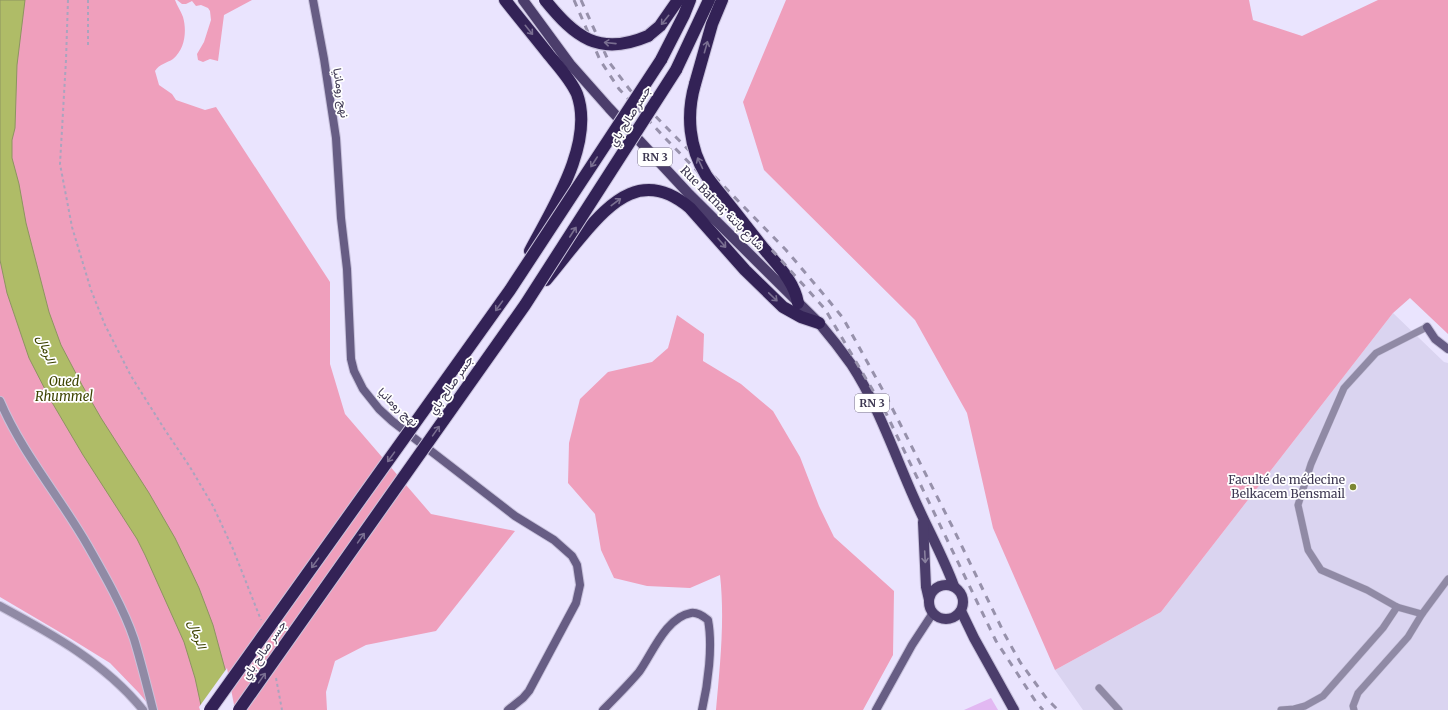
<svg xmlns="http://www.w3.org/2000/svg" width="1448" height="710" viewBox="0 0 1448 710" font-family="Merriweather,Vazirmatn,serif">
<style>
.built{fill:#dad4f0}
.green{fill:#ef9fbc}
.water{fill:#afbc67;stroke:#8d9461}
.pier{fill:#eae4fe}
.building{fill:#e2b8f2}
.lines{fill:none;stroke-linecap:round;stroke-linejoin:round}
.lane-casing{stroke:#c8c2dc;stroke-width:8}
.street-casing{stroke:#c8c2dc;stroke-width:10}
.secondary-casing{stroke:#c8c2dc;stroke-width:10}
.primary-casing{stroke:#c8c2dc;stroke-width:12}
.highway-casing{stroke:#c8c2dc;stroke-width:14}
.path{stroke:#aaa4be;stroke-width:2;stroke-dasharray:3 3;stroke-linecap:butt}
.lane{stroke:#908aa5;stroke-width:7}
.street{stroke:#908aa5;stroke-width:8}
.secondary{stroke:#675d84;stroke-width:8}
.primary{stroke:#4b3d6b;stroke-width:10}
.highway{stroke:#332256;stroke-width:12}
.rail{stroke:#9791ab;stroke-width:3;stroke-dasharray:7 7;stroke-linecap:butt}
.highway-bridge-casing{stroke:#c8c2dc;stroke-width:14;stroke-linecap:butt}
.highway-bridge{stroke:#332256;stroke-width:12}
.oneway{stroke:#7a6f91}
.oneway2{stroke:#8a819f}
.poi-dot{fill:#7c8734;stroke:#fff;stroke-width:1.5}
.labels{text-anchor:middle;stroke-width:3.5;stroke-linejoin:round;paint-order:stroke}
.shield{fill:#fff;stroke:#787486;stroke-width:1}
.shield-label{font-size:11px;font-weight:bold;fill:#3e3852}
.street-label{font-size:12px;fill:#3e3852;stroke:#fff}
.poi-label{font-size:12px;fill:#3e3852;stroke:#fff;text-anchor:end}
.water-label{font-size:13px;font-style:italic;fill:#3d4300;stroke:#fff}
</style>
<rect width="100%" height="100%" fill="#eae4fe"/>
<!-- built -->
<path class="built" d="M1393 313 1444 362 1448 363V710H1083L1055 670 1161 612Z"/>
<!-- green -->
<g class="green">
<path d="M0 0H175C177 6 181 11 183 17 187 31 185 49 173 59 167 63 159 64 155 71L159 85 172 94 176 100 205 110 216 107 330 282V364L345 414 431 514 515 531 436 631 366 645 335 661 326 692 327 710H153L139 693 110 663 68 637 0 597Z"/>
<path d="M177 0H252L224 15 218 61 210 59 203 62 198 60 197 54 204 42 211 20 210 11 208 8 201 5 196 6 192 1 186 4H182Z"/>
<path d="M786 0H1249L1253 20 1302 36 1378 0H1448V334L1410 298 1393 313 1161 612 1055 670 993 528 967 413 915 320 764 170 743 102Z"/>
<path d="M677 315 704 334 703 361 741 384 773 411 800 457 819 506 834 537 894 591 893 655 863 710H716C720 665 725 620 720 575L690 588 647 586 614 578 601 550 595 514 568 483 569 443 580 399 608 372 652 362 668 348Z"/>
</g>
<!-- water -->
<path class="water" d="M0 0H25L17 65 15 128 12 140V158L19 184 26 223 49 312 61 345 82 385 101 418 149 493 175 538 191 571 199 588 213 625 228 680 202 710 195 678 184 642 145 555 137 539 83 455 50 399 29 358 7 293 0 260Z"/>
<!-- pier -->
<path class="pier" d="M227 668 235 710H200L199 707Z"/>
<!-- building -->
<path class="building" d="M991 698 998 710H964Z"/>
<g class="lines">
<!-- lane casing -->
<g class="lane-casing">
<g id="lane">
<path d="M1427 327 1376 353 1344 388 1311 464 1298 505 1308 550 1321 570 1367 590 1397 607 1422 614 1448 579"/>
<path d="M1099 688 1119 710"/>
<path d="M1281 710 1294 709 1305 706 1323 696 1383 628 1397 607"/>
<path d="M1354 710 1353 706 1358 693 1408 637 1422 614"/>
</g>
</g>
<!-- street casing -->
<g class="street-casing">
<g id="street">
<path d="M0 401C22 453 60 497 88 546 104 574 124 609 134 639 141 662 147 686 153 710"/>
<path d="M0 606C52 634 105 663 143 710"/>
</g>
</g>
<!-- secondary casing -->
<g class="secondary-casing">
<g id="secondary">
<path d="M313 0 324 59 336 138 341 218 347 269 351 359 354 371 363 389 379 409 392 421 515 516 554 540 572 556 577 565 580 585 576 603 529 691 523 698 508 710"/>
<path d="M1427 327 1435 339 1448 349"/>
<path d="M603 710C615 698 628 685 639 672 652 654 666 617 691 613 697 612 703 616 708 620 713 646 708 684 702 710"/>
<path d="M876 710 912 645 933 613"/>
</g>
</g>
<!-- primary casing -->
<g class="primary-casing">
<g id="primary">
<path d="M523 0 570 64 609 108 688 193 819 323C830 336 841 350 851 364 878 405 894 453 914 498 927 528 943 556 954 586"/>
<path d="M923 522 926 587 929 600"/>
<circle cx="946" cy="602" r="17"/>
<path d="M961 611 974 638 1014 710"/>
</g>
</g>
<!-- highway casing -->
<g class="highway-casing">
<g id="highway">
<path d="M505 0C519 18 534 36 549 55 559 67 571 80 577 94 595 143 552 209 530 251"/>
<path d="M648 36 660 26 678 0"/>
<path d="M661 60 684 15 690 0"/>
<path d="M676 70 709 0"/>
<path d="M695 84 712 24 722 0"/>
<path d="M765 250C778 266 794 281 798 303"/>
<path d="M546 280C558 266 569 251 581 237 612 200 644 169 690 208L745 270 783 307 801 317 819 323"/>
</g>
</g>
<!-- path -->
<g class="path">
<path d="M68 0 66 60 60 164 72 227 91 290 105 325 131 376 165 430 190 467 213 506 233 549 261 620"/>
<path d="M88 45V0"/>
<path d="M276 678 282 710"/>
</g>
<!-- lane -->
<use href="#lane" class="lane"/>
<!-- street -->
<use href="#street" class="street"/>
<!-- secondary -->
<use href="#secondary" class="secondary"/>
<!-- primary -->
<use href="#primary" class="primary"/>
<!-- highway -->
<use href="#highway" class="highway"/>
<!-- rail -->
<g class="rail">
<path d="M574 0 600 60 619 89 667 140 744 219 825 309 885 411 996 641 1036 702 1043 710"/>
<path d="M581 0 609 62 630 90 786 250 825 296 843 318 886 396 952 526 1005 635 1020 662 1047 699 1058 710"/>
</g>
<!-- highway-bridge casing -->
<g class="highway-bridge-casing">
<g id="highway-bridge">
<path d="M545 0C575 37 599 57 648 36"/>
<path d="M695 84C686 115 689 148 706 175 712 184 720 193 727 202 740 218 752 234 765 250"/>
<path d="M210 710 510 290 661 60"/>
<path d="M239 710 525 305 676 70"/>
</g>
</g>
<!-- highway-bridge -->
<use href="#highway-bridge" class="highway-bridge"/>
</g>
<!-- one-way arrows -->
<defs><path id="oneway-shaft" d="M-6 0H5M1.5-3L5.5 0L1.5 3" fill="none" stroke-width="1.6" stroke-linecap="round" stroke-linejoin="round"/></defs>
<g class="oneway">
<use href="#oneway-shaft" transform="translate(665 20) rotate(129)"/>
<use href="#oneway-shaft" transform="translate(529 30) rotate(51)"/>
<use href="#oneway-shaft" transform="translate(610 43) rotate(-174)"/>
<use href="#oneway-shaft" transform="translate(706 47) rotate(-74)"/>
<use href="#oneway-shaft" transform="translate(594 162) rotate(123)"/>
<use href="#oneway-shaft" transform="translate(700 163) rotate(-115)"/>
<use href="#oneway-shaft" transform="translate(616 202) rotate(-37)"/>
<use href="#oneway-shaft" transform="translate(573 232) rotate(-57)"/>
<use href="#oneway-shaft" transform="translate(722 243) rotate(49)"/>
<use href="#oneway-shaft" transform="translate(773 297) rotate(44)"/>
<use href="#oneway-shaft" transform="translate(499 306) rotate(126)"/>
<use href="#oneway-shaft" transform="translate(436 431) rotate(-55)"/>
<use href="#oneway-shaft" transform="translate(391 457) rotate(126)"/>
<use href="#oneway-shaft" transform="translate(361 538) rotate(-55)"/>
<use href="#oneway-shaft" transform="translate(315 563) rotate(126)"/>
<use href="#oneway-shaft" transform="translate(262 678) rotate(-55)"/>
</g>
<use class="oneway2" href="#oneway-shaft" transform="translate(925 557) rotate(87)"/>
<!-- markers -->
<circle class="poi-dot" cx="1353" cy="487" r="4"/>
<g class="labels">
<!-- shield labels -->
<g class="shield">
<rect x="638" y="148" width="34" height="18" rx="3"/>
<rect x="855" y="394" width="34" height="18" rx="3"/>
</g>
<g class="shield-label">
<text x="655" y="161">RN 3</text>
<text x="872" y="407">RN 3</text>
</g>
<!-- street labels -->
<g class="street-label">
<text transform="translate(341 93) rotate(81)" y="4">نهج رومانيا</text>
<text transform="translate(630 116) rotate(-58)" y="4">جسر صالح باي</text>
<text transform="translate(722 208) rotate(45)" y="4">Rue Batna; شارع باتنة</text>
<text transform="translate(451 385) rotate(-55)" y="4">جسر صالح باي</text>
<text transform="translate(398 407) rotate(43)" y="4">نهج رومانيا</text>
<text transform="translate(264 650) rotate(-55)" y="4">جسر صالح باي</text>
</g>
<!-- poi labels -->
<g class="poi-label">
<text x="1345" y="484">Faculté de médecine<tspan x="1345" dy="14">Belkacem Bensmail</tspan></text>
</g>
<!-- water labels -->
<g class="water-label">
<text transform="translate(47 349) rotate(68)" y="5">الرمال</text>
<text x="64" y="386">Oued<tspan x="64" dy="15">Rhummel</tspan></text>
<text transform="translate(198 634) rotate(70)" y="5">الرمال</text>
</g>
</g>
</svg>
